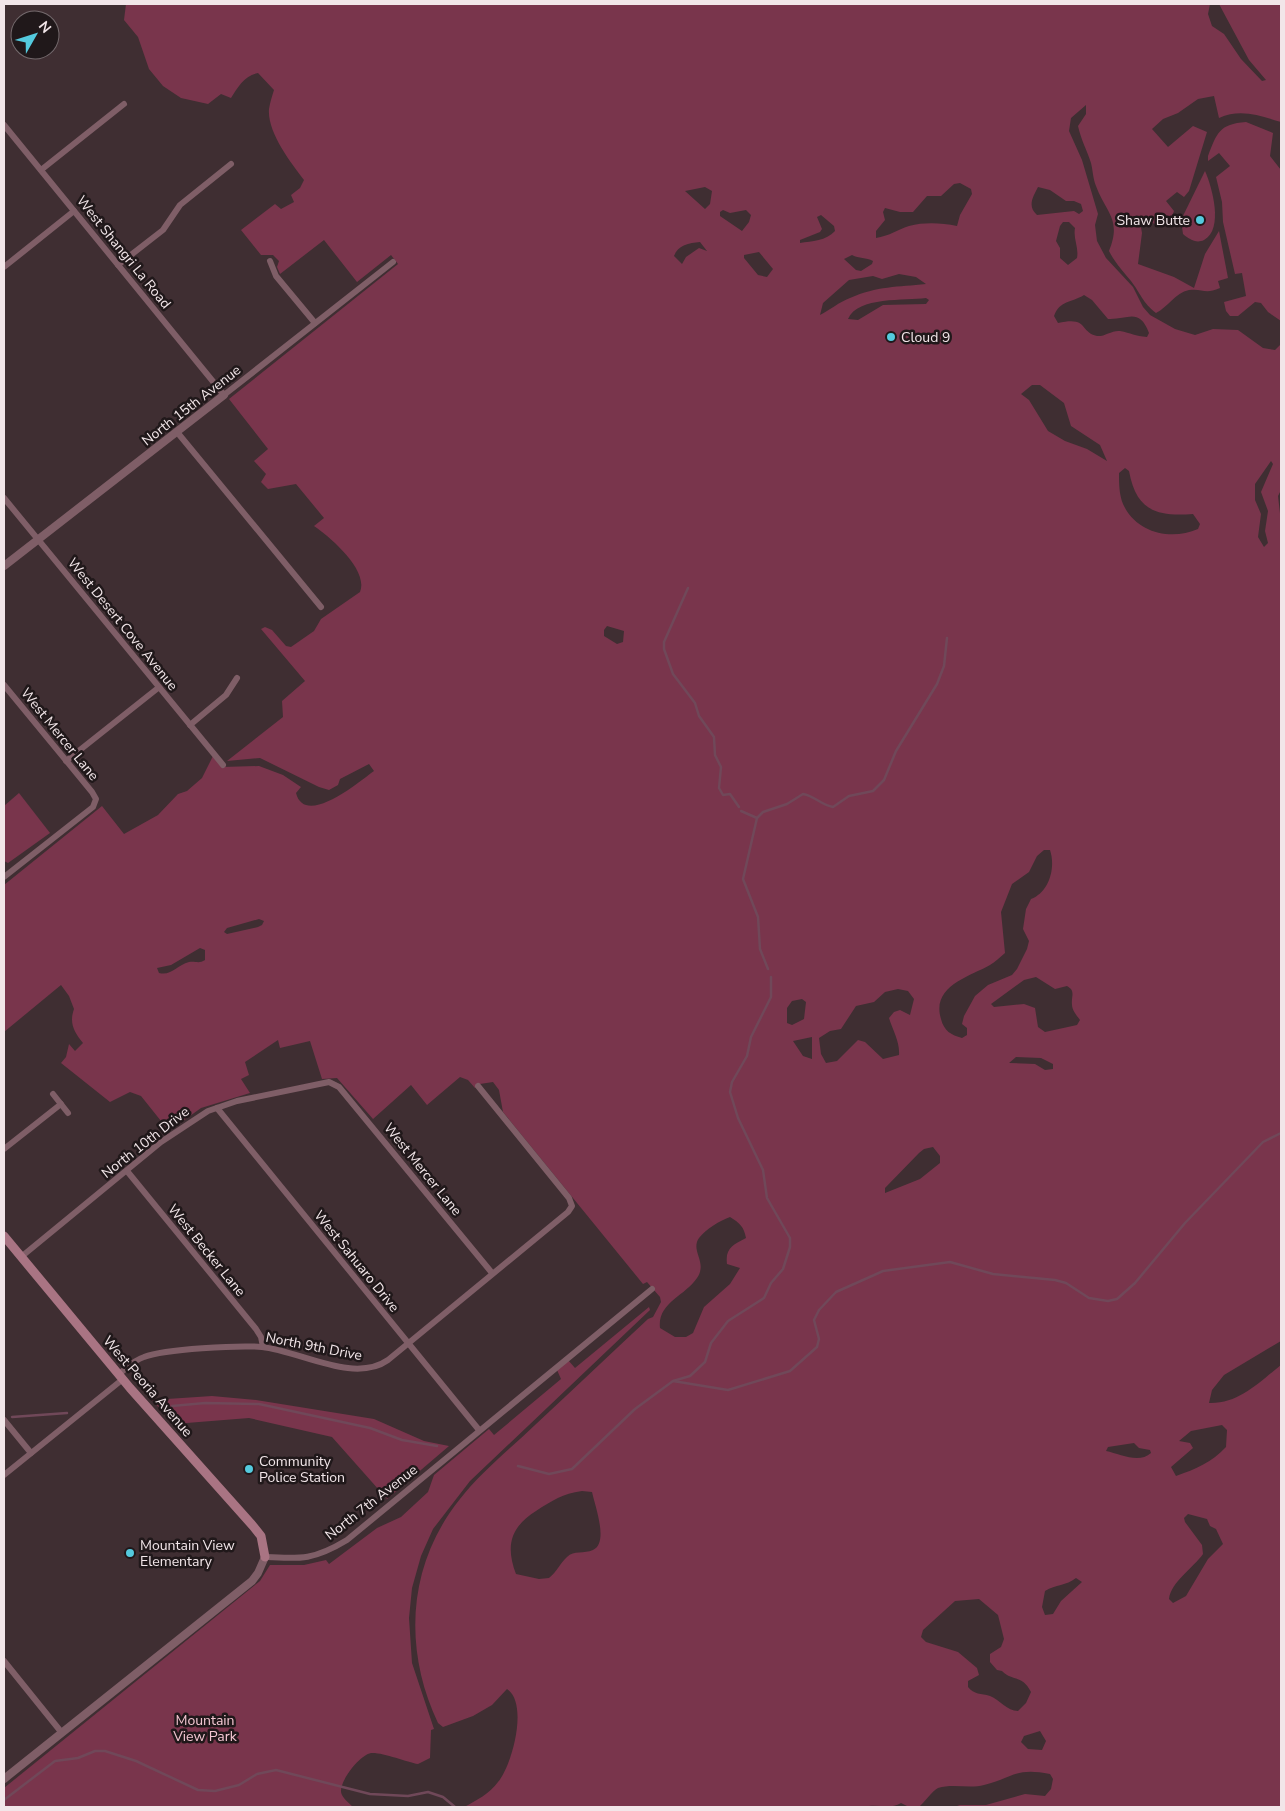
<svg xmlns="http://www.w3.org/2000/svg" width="1285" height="1811" viewBox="0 0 1285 1811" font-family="'Nunito Sans',sans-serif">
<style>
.green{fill:#79354c;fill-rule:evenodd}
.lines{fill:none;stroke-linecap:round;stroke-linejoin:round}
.stream{stroke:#704859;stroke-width:2.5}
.minor{stroke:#7f5e67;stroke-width:6}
.tertiary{stroke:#7f5e67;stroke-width:8}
.secondary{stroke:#a97483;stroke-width:9}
.poi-dot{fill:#54cade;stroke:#20181a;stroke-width:2}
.labels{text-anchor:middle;stroke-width:5;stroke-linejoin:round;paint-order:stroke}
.poi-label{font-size:14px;fill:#f2e6e9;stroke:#20181a;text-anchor:start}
.street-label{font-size:14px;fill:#f2e6e9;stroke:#20181a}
.park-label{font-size:14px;fill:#f3c6d2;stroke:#20181a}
</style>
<rect width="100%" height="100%" fill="#3f2e32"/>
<!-- green -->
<g class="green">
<path d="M126 4H1210L1208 14 1212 26 1224 34 1241 59 1262 81 1266 80 1249 60 1219 4H1281V122C1260 116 1241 108 1219 118L1214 96 1198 99 1178 113 1163 119 1152 129 1168 147 1193 126 1207 132 1189 191 1184 197 1177 192 1166 201 1174 211 1172 216 1155 224 1145 220 1140 222 1142 233 1138 264 1174 277 1194 288 1205 254 1219 231 1228 278 1218 281 1220 288C1204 295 1203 288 1189 290 1175 293 1168 307 1156 313 1142 302 1141 294 1131 281 1123 271 1115 263 1109 251 1122 219 1106 213 1096 186 1093 179 1093 171 1091 163 1087 150 1081 140 1078 126L1086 114V105L1071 118 1069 131 1082 160 1098 214 1095 225 1097 241 1106 258 1133 287 1143 307 1150 315 1175 329 1195 335 1213 329 1238 330 1263 348 1275 350 1281 344V490L1278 496 1281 522V1341L1224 1375 1212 1390 1209 1403C1239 1404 1259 1382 1281 1365V1807H954L960 1805H986L1025 1794 1045 1796 1051 1789 1053 1779 1050 1774C1015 1767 1013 1778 984 1785 969 1789 953 1783 938 1788 932 1791 925 1802 919 1807H909L901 1803C889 1810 877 1803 864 1807H464C476 1801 490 1793 498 1782 512 1766 529 1703 507 1689L492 1705 473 1716 443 1727 438 1723C403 1649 407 1565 460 1499 481 1472 510 1449 535 1425 573 1390 610 1354 648 1319L653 1317 661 1302 660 1297 647 1282 643 1284 503 1112 499 1090 493 1082 480 1084 475 1088 468 1080 460 1077 427 1105 411 1085 373 1119 337 1078 322 1079 310 1041 280 1048 278 1040 245 1062 249 1075 241 1079 250 1093 201 1108 169 1131 141 1096 130 1092 110 1102 61 1063 66 1057 69 1044 75 1051 83 1043C74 1032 69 1023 74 1009L69 996 61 985 4 1032V885L102 806 124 834 158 815 178 794 187 791 202 778 213 756 222 767 259 766 283 775 301 787 296 793C305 828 360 781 374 771L369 764 340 779 338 785 329 790 319 787 260 758 227 761 283 717 282 701 305 681 261 629 265 627 272 630 286 646 291 647 314 631 321 619 360 592C369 570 330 537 314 526L324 518 296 484 268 489 261 482 266 474 254 461 268 449 229 399 398 264 391 255 357 282 324 240 280 274 277 267 279 261 273 255H261L241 230 275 204 281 209 294 202 291 195 300 188 304 180C291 163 267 132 269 109 270 103 272 96 274 90L258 73C245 75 237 88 231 98L221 94 208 104 181 98 163 86 149 69 138 37 124 20ZM960 183 971 189 972 194 960 215 957 226C941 223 925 222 909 226 897 230 889 236 876 238V231L885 220 883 212 885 208 900 212H913L927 196H941L954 184ZM705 187 712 191 710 204 705 209 685 191ZM1038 187 1050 190 1066 201H1074L1081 204 1083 211 1079 214 1074 211 1037 215C1027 206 1033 197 1038 187ZM723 210 730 213 746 210 751 215 749 222 742 231 720 216V212ZM821 215 834 226 835 231C826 241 812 241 800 243V240L820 232 822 229 817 217ZM1063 222H1069L1075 228C1073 239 1079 247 1077 258L1068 265 1060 258V248L1056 241 1060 226ZM700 242 707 251 699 248 686 257 682 264 674 256C678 245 689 243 700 242ZM759 252 773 269 767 277 758 275 744 258V255ZM852 255C859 259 866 257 873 261L872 264 861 271 856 270 844 259ZM899 274 916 277 926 284C898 287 877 286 850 298 839 302 830 310 820 315L823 303 849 280 873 276 882 279ZM1084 295 1092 300 1108 319C1128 320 1139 307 1149 333L1147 337C1135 336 1131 333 1120 331 1112 330 1104 337 1097 336 1079 332 1089 316 1058 323L1054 316C1060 300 1071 303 1084 295ZM926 298 929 300 926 304 883 305 858 320 848 319C858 296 905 301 926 298ZM1032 385H1040L1064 403 1071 426 1100 445 1107 461 1087 449 1065 441 1048 431 1029 400 1021 394ZM1271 461 1273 464 1261 492 1268 511 1265 531 1268 543 1264 547 1258 537 1261 514 1255 500V484ZM1125 468 1129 471C1136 510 1156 517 1193 514L1200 524 1198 529C1171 541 1136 533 1123 504 1119 494 1119 483 1119 473ZM607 626 624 631 623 642 617 644 604 636V630ZM1044 850H1050C1056 868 1049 892 1031 899L1026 909 1023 929 1029 941 1027 949 1017 969 1012 975 988 985 975 996 964 1016 962 1024 967 1028V1035L962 1038C951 1035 944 1031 941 1019 931 986 969 977 990 965 995 962 1000 957 1005 953L1001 912 1012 884 1029 872 1037 856ZM259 919 264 921 262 925 258 927 227 934 224 932 227 928ZM200 948 205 950V960C199 964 196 961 189 962 177 965 172 976 159 973L157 968 171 965ZM1036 977 1055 989 1067 986C1076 991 1071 996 1072 1005 1072 1010 1077 1016 1080 1020L1077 1025 1045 1032 1038 1027 1035 1008 1024 1004 994 1007 991 1004 1024 980ZM898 989 908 991 914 999 910 1015 900 1010 894 1012 889 1018C893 1031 900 1042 899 1055L883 1059 865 1042 858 1040 837 1061 826 1063 821 1054 819 1038 830 1031 841 1029 856 1006 874 1002 885 992ZM802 999 806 1002 804 1019 792 1025 787 1023V1008L792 1001ZM812 1037V1059L803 1056 793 1041ZM1016 1057 1041 1058 1053 1064V1069L1045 1070 1035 1064 1009 1063ZM933 1147 940 1156V1163L920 1179 885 1193V1188L919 1153 924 1149ZM730 1217C740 1223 744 1227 746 1238 733 1245 725 1248 727 1264L740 1268 730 1284 704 1307 693 1333 686 1337H675L660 1328C657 1303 685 1296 697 1278 708 1262 690 1251 699 1238 706 1229 719 1221 730 1217ZM1222 1425 1227 1430 1226 1447C1212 1462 1196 1469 1176 1476L1171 1467 1193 1448 1190 1443 1179 1441 1191 1431ZM1134 1443 1139 1448 1150 1450 1151 1453C1139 1464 1120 1454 1106 1451L1108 1447ZM582 1491 592 1492C595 1506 609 1543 593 1550 584 1554 574 1550 567 1557 560 1563 557 1572 549 1578L539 1579 516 1574C505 1545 511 1527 536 1511 553 1500 562 1494 582 1491ZM1188 1514 1207 1519 1210 1526 1216 1529 1223 1544 1208 1559 1186 1596 1173 1603 1169 1599C1171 1582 1193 1568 1203 1554L1202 1545 1185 1522 1184 1518ZM1076 1578 1082 1582 1061 1601 1053 1614 1045 1615 1042 1607 1045 1591C1056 1584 1066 1586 1076 1578ZM979 1599 998 1615 1004 1639 1001 1647 990 1654V1662L997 1670 1002 1671C1013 1682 1022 1674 1031 1692L1026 1703 1018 1711C1007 1711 1000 1700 990 1696 981 1693 974 1695 968 1687V1681L979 1675 977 1668 958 1652 926 1642 921 1637 923 1630 955 1601ZM1040 1731 1046 1741 1042 1750 1028 1749 1021 1742 1024 1736Z"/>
<path d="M1246 122 1273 133 1270 156 1281 170V327V321L1268 312 1261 303 1255 302 1238 316H1230L1226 311 1224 302 1246 296 1242 273 1235 274 1223 222 1222 202 1216 177 1230 166 1219 153 1208 161V156C1217 133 1219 124 1246 122Z"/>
<path d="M1205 171C1212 187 1224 229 1204 240 1196 244 1189 239 1183 234L1181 220Z"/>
<path d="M19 793 50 833 8 863 4 861V806Z"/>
<path d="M649 1307 650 1310 470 1481 433 1529 421 1556 412 1588 409 1618 412 1663 434 1729 431 1730 430 1758 418 1764C407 1762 382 1752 371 1753 360 1755 340 1780 341 1792 342 1798 349 1803 353 1807H4V1788L260 1581 270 1565H304L326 1560 329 1564 377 1528 401 1517 428 1492 434 1475 489 1429 494 1435 561 1379 557 1370 568 1360 575 1368Z"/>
<path d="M212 1396 256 1400 374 1419 424 1441 449 1446 387 1499 332 1437 249 1418 174 1424 152 1400Z"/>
</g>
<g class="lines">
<!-- stream -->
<g class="stream">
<path d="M688 588 664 642V649L673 674 695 703 699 716 714 737 715 755 721 767 719 788 723 795 730 794 739 807"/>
<path d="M741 811 757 818"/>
<path d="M768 969 760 949 758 917 743 879 757 818 763 812 787 804 803 794C815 796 821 805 833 807L849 796 873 791 884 780 896 751 937 684 944 666 947 638"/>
<path d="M673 1381 728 1390 790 1371 817 1347 819 1339 814 1320 819 1310 836 1292 883 1271 950 1262 993 1274 1055 1280 1066 1283 1089 1298 1108 1301 1117 1299 1135 1283 1185 1223 1263 1142 1281 1133"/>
<path d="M172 1406 205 1403 259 1404 370 1428 402 1440 437 1446"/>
<path d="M12 1417 67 1413"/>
<path d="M518 1466 549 1474 572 1469 635 1409 673 1381 690 1376 705 1362 711 1343 728 1321 764 1298 771 1283 783 1269 790 1247V1238L767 1198 763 1170 738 1118 730 1092 732 1082 747 1056 751 1037 771 997V977"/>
<path d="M4 1800 55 1761 78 1758 95 1751H105L136 1761 198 1790 215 1791 239 1785 257 1774 276 1770 370 1794 408 1796 428 1792 443 1797 455 1807"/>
</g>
<!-- minor -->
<g class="minor">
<path d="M4 125 224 395 393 262"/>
<path d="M41 170 124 104"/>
<path d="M270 261 276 276 315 323"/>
<path d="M118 265 163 230 180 205 231 164"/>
<path d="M4 267 74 211"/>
<path d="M177 432 321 607"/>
<path d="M4 498 223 765"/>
<path d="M4 685 92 792 96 799 93 807 4 877"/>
<path d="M190 725 226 695 237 678"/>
<path d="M66 761 158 688"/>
<path d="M53 1094 68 1113"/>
<path d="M217 1108 479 1430"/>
<path d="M4 1149 61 1104"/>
<path d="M127 1171 256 1329 261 1337 263 1347"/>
<path d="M21 1257 161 1142 208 1111 237 1101 329 1082 339 1087 492 1273"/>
<path d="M119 1374C127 1368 134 1360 144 1357 165 1349 239 1345 262 1347 300 1351 354 1384 388 1360L568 1212 572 1206 569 1198 478 1086"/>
<path d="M4 1420 31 1453"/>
<path d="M4 1475 123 1379"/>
<path d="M265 1557C301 1559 314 1560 347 1540L652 1289"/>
<path d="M4 1661 62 1733"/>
</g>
<!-- tertiary -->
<g class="tertiary">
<path d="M4 566 224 395"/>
<path d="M4 1779 252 1581 258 1573 265 1557"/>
</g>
<!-- secondary -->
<path class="secondary" d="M4 1236 130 1388 253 1526 261 1536 265 1557"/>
</g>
<!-- markers -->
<g class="poi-dot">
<circle cx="1200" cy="220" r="5"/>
<circle cx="891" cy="337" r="5"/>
<circle cx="249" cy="1469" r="5"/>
<circle cx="130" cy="1553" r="5"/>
</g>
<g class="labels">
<!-- poi labels -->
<g class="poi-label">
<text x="1190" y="225" text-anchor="end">Shaw Butte</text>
<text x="901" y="342">Cloud 9</text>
<text x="259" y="1466">Community<tspan x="259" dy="16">Police Station</tspan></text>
<text x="140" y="1550">Mountain View<tspan x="140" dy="16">Elementary</tspan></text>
</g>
<!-- street labels -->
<g class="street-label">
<text transform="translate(124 252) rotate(51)" y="5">West Shangri La Road</text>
<text transform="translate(191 405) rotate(-38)" y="5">North 15th Avenue</text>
<text transform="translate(123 624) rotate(51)" y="5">West Desert Cove Avenue</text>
<text transform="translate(60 734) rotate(51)" y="5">West Mercer Lane</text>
<text transform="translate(145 1142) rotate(-38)" y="5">North 10th Drive</text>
<text transform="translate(423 1169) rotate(51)" y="5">West Mercer Lane</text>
<text transform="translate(207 1250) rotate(51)" y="5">West Becker Lane</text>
<text transform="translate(357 1261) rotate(51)" y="5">West Sahuaro Drive</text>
<text transform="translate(314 1346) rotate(11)" y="5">North 9th Drive</text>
<text transform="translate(148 1386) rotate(49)" y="5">West Peoria Avenue</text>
<text transform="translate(371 1502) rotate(-38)" y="5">North 7th Avenue</text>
</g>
<!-- park labels -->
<g class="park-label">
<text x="205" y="1725">Mountain<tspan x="205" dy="16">View Park</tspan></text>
</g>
</g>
<!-- border -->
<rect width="1285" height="1811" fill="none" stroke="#f2e6e9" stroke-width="10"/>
<!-- north arrow -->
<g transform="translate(35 35) rotate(51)"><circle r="24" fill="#20181a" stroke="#746a6d"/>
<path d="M0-4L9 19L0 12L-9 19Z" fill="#54cade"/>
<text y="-8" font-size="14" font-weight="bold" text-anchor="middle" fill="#f2e6e9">N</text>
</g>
</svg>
